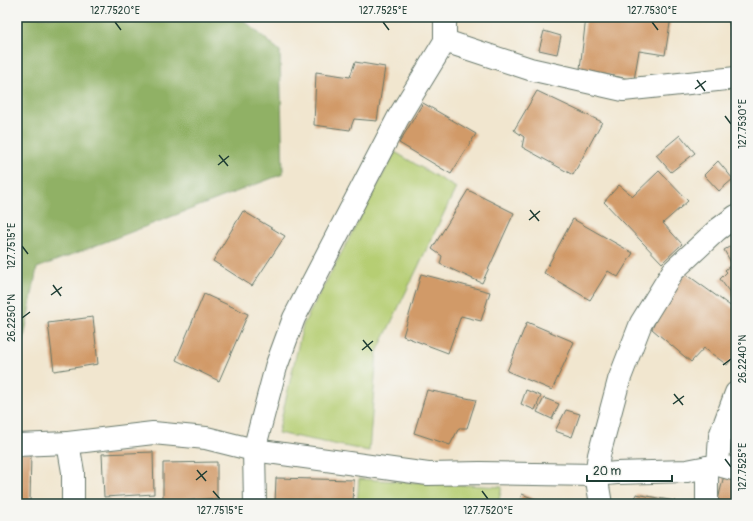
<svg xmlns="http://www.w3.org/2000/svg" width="753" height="521" viewBox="0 0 753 521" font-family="Pangolin,sans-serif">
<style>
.green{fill:#b6ce73;stroke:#6a8654}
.forest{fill:#90b165;stroke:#58774c}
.building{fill:#d19a67}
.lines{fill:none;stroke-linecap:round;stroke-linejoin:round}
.minor-casing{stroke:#68786a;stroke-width:24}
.minor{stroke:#fff;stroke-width:22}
.ticks{fill:none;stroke:#1f3d34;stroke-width:1.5}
.neatline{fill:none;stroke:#1f3d34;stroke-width:1.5}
.ticks-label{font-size:10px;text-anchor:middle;fill:#1f3d34}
</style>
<rect width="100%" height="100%" fill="#f6f6f2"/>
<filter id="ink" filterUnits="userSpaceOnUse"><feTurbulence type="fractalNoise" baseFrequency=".025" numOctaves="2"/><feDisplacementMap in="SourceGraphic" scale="8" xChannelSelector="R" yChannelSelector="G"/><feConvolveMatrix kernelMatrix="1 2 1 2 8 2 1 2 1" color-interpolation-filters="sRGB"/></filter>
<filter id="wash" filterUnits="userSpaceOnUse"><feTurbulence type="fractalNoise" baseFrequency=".012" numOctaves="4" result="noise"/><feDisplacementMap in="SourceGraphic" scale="16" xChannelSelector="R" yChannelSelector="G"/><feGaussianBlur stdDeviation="0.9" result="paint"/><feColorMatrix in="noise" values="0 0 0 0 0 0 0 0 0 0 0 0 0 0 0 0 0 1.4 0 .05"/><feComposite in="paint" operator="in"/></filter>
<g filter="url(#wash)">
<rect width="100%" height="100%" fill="#f1e6cf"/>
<!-- green -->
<g class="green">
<path d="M395 152 456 188 377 352 369 451 278 433 303 325Z"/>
<path d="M359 479 502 487 498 504H357Z"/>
</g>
<!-- forest -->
<path class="forest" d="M17 17H240L280 51 283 174 37 268 17 375Z"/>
<g id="blocks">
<!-- building -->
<g class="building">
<path d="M586 17H671L665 55 639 51 634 80 580 69Z"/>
<path d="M728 17H736V57H735Z"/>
<path d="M544 31 561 36 557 54 539 50Z"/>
<path d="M355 62 385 67 377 121 354 119 350 130 314 125 316 72 350 77Z"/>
<path d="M537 91 602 122 573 175 522 147 524 137 514 130Z"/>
<path d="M423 103 476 134 451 174 399 143Z"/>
<path d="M680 135 695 153 671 172 656 155Z"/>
<path d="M718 161 733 179 719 191 704 175Z"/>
<path d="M659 171 688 201 663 223 682 244 662 263 604 202 619 185 633 196Z"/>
<path d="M468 190 514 213 482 283 440 264 442 256 432 249Z"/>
<path d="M243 211 285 236 252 286 213 261Z"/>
<path d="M573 219 633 253 618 277 608 271 590 300 544 273Z"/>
<path d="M736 243V301L720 279 727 272 725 270 732 264 724 250Z"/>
<path d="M421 274 490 292 481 321 461 316 448 353 403 336Z"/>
<path d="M686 274 736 310V354L727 365 704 348 691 362 652 329 667 296Z"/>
<path d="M204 294 248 314 219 381 176 360Z"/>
<path d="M93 317 98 364 54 371 48 323Z"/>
<path d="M527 322 574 342 552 390 507 371Z"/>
<path d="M427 390 476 400 467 428H459L450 445 414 433Z"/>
<path d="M526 390 541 396 535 410 521 404Z"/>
<path d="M544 398 559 404 552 419 537 412Z"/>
<path d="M566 410 580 414 572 437 555 431Z"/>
<path d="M153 452 154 494 104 497 102 454Z"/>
<path d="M17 453H31L30 501 17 502Z"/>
<path d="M217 462V498L163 503V463Z"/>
<path d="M724 475 736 478V504H717Z"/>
<path d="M276 478 354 480 353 504H275Z"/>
<path d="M522 494 547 504H518Z"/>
<path d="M636 494 675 501 674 504H634Z"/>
<path d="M94 500 157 501V504H94Z"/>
</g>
</g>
</g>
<g filter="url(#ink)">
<use href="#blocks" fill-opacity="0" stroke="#68786a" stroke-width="1"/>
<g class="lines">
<!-- minor casing -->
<g class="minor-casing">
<g id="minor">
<path d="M445 41 530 69 623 90 736 78"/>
<path d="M68 443 73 472V504"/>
<path d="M17 445 68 443 153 433 206 438 254 450 428 474 480 473 596 475 617 473 687 471 718 465 736 470"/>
<path d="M718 465 720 436 736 393"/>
<path d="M255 504 254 450 276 367 294 318 398 118 445 41V17"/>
<path d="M601 504 596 475 599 455 619 380 641 323 673 271 717 230 736 216"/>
<path d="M707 504V467"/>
</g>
</g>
<!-- minor -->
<use href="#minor" class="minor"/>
</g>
</g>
<!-- ticks -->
<path class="ticks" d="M115 22 121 30M383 22 389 30M652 22 658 30M697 80 705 91M695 89 706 81M725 116 731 124M219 155 228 166M218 165 229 156M530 210 539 221M529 220 540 211M22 246 28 254M53 285 61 296M51 295 62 287M22 318 30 312M363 340 372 351M362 350 373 341M723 365 731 359M674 394 683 405M673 404 684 396M725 459 731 467M197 470 206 481M196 480 207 471M213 491 220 499M482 491 488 499"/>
<!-- margin -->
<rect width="753" height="521" fill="none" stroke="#f6f6f2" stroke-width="44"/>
<!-- scale -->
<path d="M587 475v6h85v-6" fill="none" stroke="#1f3d34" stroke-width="2"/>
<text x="593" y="475" font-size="12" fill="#1f3d34" stroke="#f6f6f2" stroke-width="3" paint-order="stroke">20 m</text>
<rect x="22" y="22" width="709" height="477" class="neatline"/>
<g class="ticks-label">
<text x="115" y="14">127.7520°E</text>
<text x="383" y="14">127.7525°E</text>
<text x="652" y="14">127.7530°E</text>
<text transform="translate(742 124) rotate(-90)" y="4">127.7530°E</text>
<text transform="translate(11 246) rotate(-90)" y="4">127.7515°E</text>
<text transform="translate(11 318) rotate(-90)" y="4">26.2250°N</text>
<text transform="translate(742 359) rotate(-90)" y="4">26.2240°N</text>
<text transform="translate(742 467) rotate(-90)" y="4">127.7525°E</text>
<text x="220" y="514">127.7515°E</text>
<text x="488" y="514">127.7520°E</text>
</g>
</svg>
